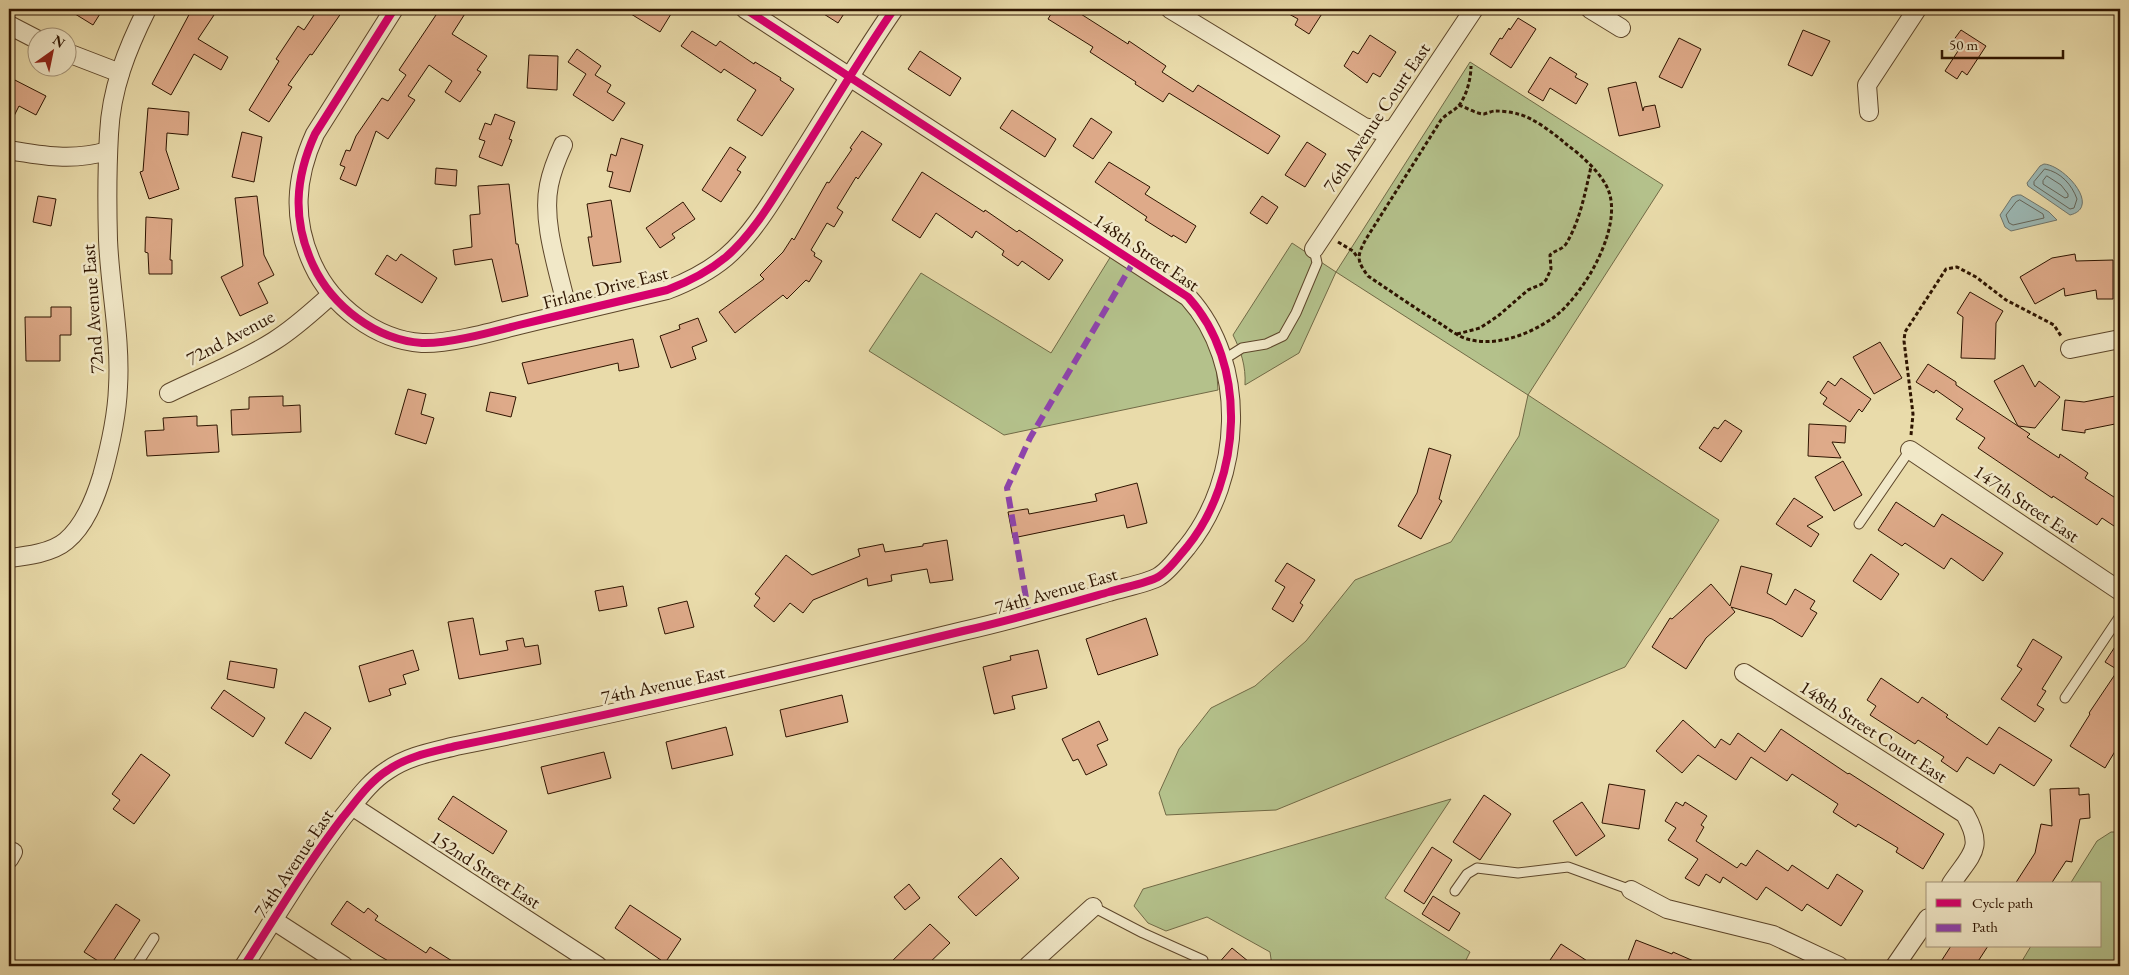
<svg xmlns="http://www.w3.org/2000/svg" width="2129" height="975" viewBox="0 0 2129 975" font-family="'EB Garamond',serif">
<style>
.green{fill:#b4c18b;stroke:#716a46}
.water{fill:#9cb8b4;stroke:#70766c}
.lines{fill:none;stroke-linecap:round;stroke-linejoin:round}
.shore{stroke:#65665a;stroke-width:1}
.building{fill:#deaa89;stroke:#2e1400}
.lane-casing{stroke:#5d462a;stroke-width:11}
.street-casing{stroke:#5d462a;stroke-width:20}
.path{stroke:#2e1400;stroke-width:3;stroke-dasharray:4 2.5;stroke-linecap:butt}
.lane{stroke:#f1e8c8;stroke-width:9}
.street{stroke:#f1e8c8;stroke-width:18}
.quiet{stroke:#8e44ad;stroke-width:6;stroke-dasharray:12 6;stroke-linecap:butt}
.cycleway-casing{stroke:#f1e8c8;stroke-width:11}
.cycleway{stroke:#d6006c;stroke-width:8}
.labels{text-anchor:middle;stroke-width:5;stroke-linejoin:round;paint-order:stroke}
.street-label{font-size:19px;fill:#2e1400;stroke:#f1e8c8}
</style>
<rect width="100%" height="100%" fill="#e9dbaa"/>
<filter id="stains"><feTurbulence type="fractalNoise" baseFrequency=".004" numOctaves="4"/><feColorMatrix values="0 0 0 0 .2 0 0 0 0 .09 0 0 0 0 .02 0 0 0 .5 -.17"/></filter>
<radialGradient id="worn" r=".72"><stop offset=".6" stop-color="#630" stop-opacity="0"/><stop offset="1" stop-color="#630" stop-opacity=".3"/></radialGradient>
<!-- green -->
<g class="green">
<path d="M1470 62 1663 185 1528 395 1719 520 1625 667 1276 810 1166 815 1159 793 1179 749 1211 708 1255 686 1306 641 1355 580 1451 542 1519 436 1528 395 1336 272 1299 353 1245 385C1246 366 1241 351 1233 335L1292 243 1336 272Z"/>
<path d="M1111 256 1182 302 1197 318 1216 361 1218 390 1004 435 869 351 921 273 1051 353Z"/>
<path d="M1451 799 1385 898 1470 952 1463 966H1272L1270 952 1207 917 1166 931 1148 923 1134 906 1143 889Z"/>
<path d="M2111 832H2120V966H2019L2031 946H2100V884H2070L2097 841Z"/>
</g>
<!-- water -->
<g class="water">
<path d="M2044 164C2064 165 2102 207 2070 215L2028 186 2027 183 2040 166Z"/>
<path d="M2017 195H2021L2049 212 2057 220 2011 231 2005 227 2000 215 2012 197Z"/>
</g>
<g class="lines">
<!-- shore -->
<g class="shore">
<path d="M2045 169C2061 172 2072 185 2077 199L2074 208 2070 209 2034 185V182Z"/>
<path d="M2047 176 2061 185 2068 194V197L2065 198 2043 184V181Z"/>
<path d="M2020 200 2043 214 2044 218 2013 225 2009 223 2006 215 2016 202Z"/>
</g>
</g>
<!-- building -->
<g class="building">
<path d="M67 9H103L93 25Z"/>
<path d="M192 9H218L198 39 228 57 221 70 194 54 171 95 152 84Z"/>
<path d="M318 9H344L312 55 310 54 288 85 292 87 269 122 249 110 279 61 276 59 298 26 304 30Z"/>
<path d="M440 9H468L452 34 487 56 477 70 481 72 460 102 445 92 452 81 429 65 408 96 415 100 388 139 376 131 356 186 340 179 345 167 340 165 346 150 350 151 356 136 382 98 388 101 406 75 399 70Z"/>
<path d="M623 9H674L660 32Z"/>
<path d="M816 9H847L838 23Z"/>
<path d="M1054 9H1073L1128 44 1129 41 1166 66 1162 72 1193 92 1198 85 1280 136 1268 154 1169 93 1163 102 1135 84 1136 82 1090 52 1093 47 1048 19Z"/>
<path d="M1280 9H1325L1309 34 1295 25 1298 19Z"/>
<path d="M1518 18 1536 29 1511 68 1490 54 1500 38 1502 39 1509 28 1510 30Z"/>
<path d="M1803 30 1830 41 1812 76 1788 65Z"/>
<path d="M1961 30 1986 46 1967 75 1962 71 1957 79 1945 71 1958 51 1950 45Z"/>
<path d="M692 31 716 46 720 41 754 64 755 62 781 78 780 80 794 89 762 136 737 120 756 90 724 69 721 73 681 46Z"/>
<path d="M1370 35 1396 52 1380 77 1373 73 1367 83 1344 66 1353 51 1358 54Z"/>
<path d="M1679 38 1701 49 1682 88 1659 77Z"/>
<path d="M577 49 601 66 595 75 611 85 607 92 625 103 613 121 573 95 586 74 568 62Z"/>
<path d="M920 51 961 78 950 96 908 69Z"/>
<path d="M529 55 558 56 557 90 527 88Z"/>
<path d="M1550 57 1577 74 1575 77 1588 84 1576 104 1550 88 1543 101 1528 92Z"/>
<path d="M9 77 46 96 36 115 19 106 9 126Z"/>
<path d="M1636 82 1643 111 1644 107 1655 105 1660 127 1619 136 1608 88Z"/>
<path d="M148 108 189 112 188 135 167 133 166 150 179 189 149 199 140 172 143 171Z"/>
<path d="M1012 110 1056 139 1045 157 1000 128Z"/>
<path d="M495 114 515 122 509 139 512 140 502 166 479 157 485 141 479 139 485 123 491 125Z"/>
<path d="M1091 118 1112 132 1093 159 1073 146Z"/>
<path d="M862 131 882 144 858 179 856 177 837 208 843 212 834 227 827 223 811 250 815 253 814 256 822 261 809 282 806 280 787 299 783 295 735 333 719 312 764 279 760 275 783 252 792 238 794 240 827 182 829 183 852 149 850 148Z"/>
<path d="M242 132 262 137 254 182 232 177Z"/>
<path d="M621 138 643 145 630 192 609 187 613 172 607 171 611 154 616 156Z"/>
<path d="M1307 142 1326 154 1305 187 1285 175Z"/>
<path d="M730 147 746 157 737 170 741 172 721 202 702 190Z"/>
<path d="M1109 162 1150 187 1145 194 1196 226 1186 243 1173 235 1172 237 1145 220 1147 217 1095 182Z"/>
<path d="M436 168 457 170 456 186 435 184Z"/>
<path d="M922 172 984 212 985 210 1017 232 1019 230 1063 260 1049 280 1022 261 1018 266 1002 255 1004 251 976 231 972 238 936 213 920 238 892 220Z"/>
<path d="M509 184 516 244H518L528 296 502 302 492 259 455 265 453 250 472 247 470 215 480 214 478 186Z"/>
<path d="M38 196 56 199 51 226 33 222Z"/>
<path d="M257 196 264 255 274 275 258 283 268 303 240 316 221 277 243 266 235 198Z"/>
<path d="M1262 196 1278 207 1267 224 1250 213Z"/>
<path d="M611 200 621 262 593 266 588 237H592L587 204Z"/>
<path d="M683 202 695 219 672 234 675 238 660 248 646 228Z"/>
<path d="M146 217 172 219 170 260H172V274H149L148 253 145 252Z"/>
<path d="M401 254 437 278 422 303 375 274 387 255 396 261Z"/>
<path d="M2075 254 2076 261 2113 260V299H2097L2096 290 2065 296 2064 288 2035 304 2020 277 2052 258Z"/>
<path d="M1970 292 2003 311 1996 323 1995 359 1961 358 1963 317 1957 313Z"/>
<path d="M51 307H71V335H60V361H26L25 317H51Z"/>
<path d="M698 318 707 341 692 347 696 359 671 368 660 336 680 329 679 325Z"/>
<path d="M633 339 639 367 619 371 618 363 528 384 522 363Z"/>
<path d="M1880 342 1902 378 1874 394 1853 357Z"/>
<path d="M1928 364 1956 382V385L2030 434 2027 437 2059 458 2060 454 2088 473 2085 478 2120 501V530L2102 518 2097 525 2053 496 2052 498 1978 448 1985 438 1956 419 1963 409 1936 390 1934 393 1916 382Z"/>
<path d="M2023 365 2035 387 2039 381 2060 397 2035 428 2018 426 1994 381Z"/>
<path d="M1841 378 1871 399 1862 412 1859 409 1850 422 1823 404 1827 398 1820 393 1828 381 1835 386Z"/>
<path d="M408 389 426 394 421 414 434 418 426 444 395 434Z"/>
<path d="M490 392 516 397 511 417 486 411Z"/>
<path d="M2120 395V423L2085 430V433L2062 430 2065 400 2084 402Z"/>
<path d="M283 396V406L300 405 301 432 232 435 231 410 249 409V397Z"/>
<path d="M197 416V426L217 425 219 452 147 456 145 431 164 430 163 418Z"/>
<path d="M1725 420 1742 431 1721 462 1699 448 1714 427 1718 429Z"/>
<path d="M1809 424 1846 426 1845 443 1832 442 1841 458 1808 456Z"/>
<path d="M1429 448 1451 455 1439 499 1442 501 1421 539 1398 526 1417 493Z"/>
<path d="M1843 461 1862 495 1834 511 1815 477Z"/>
<path d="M1137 483 1147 523 1127 528 1124 515 1013 538 1008 512 1026 509H1028L1029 514 1097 501 1095 494Z"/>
<path d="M1794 498 1823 517 1807 526 1819 534 1811 547 1776 524Z"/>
<path d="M1896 502 1934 527 1942 514 2003 553 1983 581 1951 558 1944 569 1905 543 1902 546 1878 530Z"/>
<path d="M947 540 953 580 930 583 927 569 891 575 892 581 868 586 867 578 813 600 803 613 790 603 774 622 754 606 760 598 755 594 786 555 812 575 860 556 858 549 883 544 885 552 923 546V544Z"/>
<path d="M1871 554 1899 574 1881 600 1853 581Z"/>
<path d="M1287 563 1315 580 1300 603 1303 605 1293 622 1272 609 1285 587 1275 581Z"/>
<path d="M1741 566 1772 574 1767 593 1786 605 1795 589 1815 601 1810 609 1817 613 1802 637 1772 619 1731 607 1735 612 1706 638 1686 669 1652 647 1670 618 1672 619 1711 584 1730 606Z"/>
<path d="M623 586 627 606 599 611 595 591Z"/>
<path d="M687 601 694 627 665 634 658 608Z"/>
<path d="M473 618 480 655 508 650 506 641 523 638 525 647 538 645 541 664 459 679 448 622Z"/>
<path d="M1146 618 1158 655 1098 675 1086 639Z"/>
<path d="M2033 639 2062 657 2042 689 2046 691 2037 705 2044 709 2035 722 2001 699 2022 669 2017 666Z"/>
<path d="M2120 639V743L2105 768 2070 746 2090 714 2089 713 2118 670 2105 662Z"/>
<path d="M413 650 419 670 403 675 406 684 389 689 391 695 369 702 359 666Z"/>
<path d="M1038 650 1047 688 1012 696 1015 709 994 714 983 667 1011 660 1010 656Z"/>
<path d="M230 661 277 669 274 688 227 679Z"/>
<path d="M1881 678 1918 703 1922 697 1948 715 1946 717 1987 745 1999 727 2052 760 2034 786 2000 764 1994 774 1967 757 1957 772 1941 761 1944 757 1918 740 1915 744 1870 715 1876 706 1867 700Z"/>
<path d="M224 690 265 718 253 737 211 708Z"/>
<path d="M842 695 848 722 786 737 780 710Z"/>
<path d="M305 712 331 728 311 759 285 743Z"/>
<path d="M1683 720 1715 748 1721 739 1730 745 1738 733 1765 752 1781 729 1848 774 1849 773 1944 834 1923 869 1896 852 1898 848 1858 824 1856 827 1833 812 1838 804 1792 774 1787 781 1751 757 1736 780 1698 755 1682 773 1656 751Z"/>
<path d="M1099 721 1108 740 1097 745 1107 765 1086 775 1078 759 1073 761 1062 739Z"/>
<path d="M726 727 733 755 672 769 666 742Z"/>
<path d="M604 752 611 778 548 794 541 767Z"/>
<path d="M141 754 170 775 134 824 113 809 120 800 112 794Z"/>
<path d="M1609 784 1645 790 1639 829 1602 823Z"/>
<path d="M2079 788V795L2089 794 2090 818 2080 819 2072 862 2066 861 2051 884H2015L2035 853 2041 824 2052 826 2050 789Z"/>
<path d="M1484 795 1511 814 1480 860 1453 842Z"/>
<path d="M453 796 507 831 493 854 438 819Z"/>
<path d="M1582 802 1605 836 1576 856 1553 821Z"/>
<path d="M1676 802 1683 806 1685 802 1707 816 1701 825 1704 827 1696 841 1737 868 1741 863 1746 866 1757 850 1788 871 1792 865 1828 889 1837 874 1863 891 1841 926 1807 904 1802 911 1766 887 1757 900 1723 877 1720 883 1706 874 1699 886 1685 878 1698 859 1668 840 1676 828 1665 821Z"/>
<path d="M1432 847 1452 860 1424 904 1404 891Z"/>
<path d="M1001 858 1019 878 976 916 958 897Z"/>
<path d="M909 884 920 898 905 910 894 897Z"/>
<path d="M1433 896 1460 913 1449 931 1422 914Z"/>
<path d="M347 901 364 913 368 908 378 916 375 920 426 953 430 947 460 966H397L378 955 331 924Z"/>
<path d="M116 904 140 920 110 966H106L84 952Z"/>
<path d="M630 905 681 939 665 963 615 928Z"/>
<path d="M930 924 950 943 926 966H887Z"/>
<path d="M1636 940 1672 954 1673 952 1705 966H1626Z"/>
<path d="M1561 944 1595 966H1546Z"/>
<path d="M1951 946H1988L1975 966H1938Z"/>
<path d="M1232 948 1254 966H1216Z"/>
</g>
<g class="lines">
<!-- lane casing -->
<g class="lane-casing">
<g id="lane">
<path d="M1223 360 1242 348 1266 344 1283 336 1296 313 1317 263 1314 249"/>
<path d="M1859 524 1910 450"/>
<path d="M2065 698 2120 616"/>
<path d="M1455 891 1467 874 1477 868 1518 873 1568 867 1631 890"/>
<path d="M1093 907 1143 933 1203 960"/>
<path d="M136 966 154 938"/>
</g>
</g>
<!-- street casing -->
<g class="street-casing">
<g id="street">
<path d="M394 9 315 134C295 178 292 220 313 265 332 306 376 340 422 343 449 344 492 332 519 325 568 313 617 302 667 290 688 282 708 272 726 257 753 234 773 199 792 169 826 116 858 61 894 9"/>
<path d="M1170 9 1364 127 1382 131 1393 129"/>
<path d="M1590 9 1621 28"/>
<path d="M9 25 38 40"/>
<path d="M68 53 120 73"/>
<path d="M1869 112 1867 85 1917 9"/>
<path d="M563 145C557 158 552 170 549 185 541 224 560 274 568 313"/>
<path d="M9 150C44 156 73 161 108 151"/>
<path d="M1314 249 1474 9"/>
<path d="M2070 349 2120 339"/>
<path d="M169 393C204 376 241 362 274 341 295 328 313 311 331 295"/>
<path d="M1910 450 2120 591"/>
<path d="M9 558C26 556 52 553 66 541 85 525 95 499 102 476 110 447 117 417 118 387 121 338 110 289 108 240 107 205 107 170 109 134 111 89 127 49 147 9"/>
<path d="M1744 673 1965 814C1985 849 1971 854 1951 884"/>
<path d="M352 806 598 966"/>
<path d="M9 859 13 852"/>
<path d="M1631 890 1667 909 1773 935 1839 966"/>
<path d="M273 920 344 966"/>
<path d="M244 966C276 916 307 864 343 817 357 800 369 782 388 770 408 756 432 752 456 746 626 712 794 672 963 631 1012 620 1060 606 1109 592 1121 588 1148 583 1158 577 1169 571 1179 556 1187 547 1242 479 1249 364 1188 297L745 9"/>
<path d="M1028 966 1093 907"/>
<path d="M1895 966 1928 918"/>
</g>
</g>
<!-- path -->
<g class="path">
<path d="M1459 105C1467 108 1477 114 1484 114 1488 113 1492 111 1495 111 1502 111 1512 112 1518 114 1532 117 1555 134 1566 144 1581 155 1603 174 1609 192 1622 230 1583 296 1553 318 1529 334 1500 346 1471 340 1460 338 1450 330 1441 324 1416 309 1392 292 1368 276 1356 260 1357 256 1366 239L1441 120C1447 113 1455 111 1460 104 1467 94 1471 78 1471 66"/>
<path d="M1338 242 1353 251 1358 258"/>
<path d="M1457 334 1480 328 1498 316 1528 290 1542 284 1546 280 1551 269 1550 255C1555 250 1562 250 1566 244 1580 221 1585 193 1591 167"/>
<path d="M1911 435 1913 414 1904 341 1905 332 1946 269 1957 267 1976 277 2006 300 2054 325 2061 336"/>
</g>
<!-- lane -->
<use href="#lane" class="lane"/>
<!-- street -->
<use href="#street" class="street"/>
<!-- quiet -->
<path class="quiet" d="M1029 615 1007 488 1030 438 1134 261"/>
<!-- cycleway casing -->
<g class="cycleway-casing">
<g id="cycleway">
<path d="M394 9 315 134C295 178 292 220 313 265 332 306 376 340 422 343 449 344 492 332 519 325 568 313 617 302 667 290 688 282 708 272 726 257 753 234 773 199 792 169 826 116 858 61 894 9"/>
<path d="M244 966C276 916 307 864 343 817 357 800 369 782 388 770 408 756 432 752 456 746 626 712 794 672 963 631 1012 620 1060 606 1109 592 1121 588 1148 583 1158 577 1169 571 1179 556 1187 547 1242 479 1249 364 1188 297L745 9"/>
</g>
</g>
<!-- cycleway -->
<use href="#cycleway" class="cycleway"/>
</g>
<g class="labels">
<!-- street labels -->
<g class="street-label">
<text transform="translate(1376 117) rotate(-56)" y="7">76th Avenue Court East</text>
<text transform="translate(1147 252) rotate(34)" y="7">148th Street East</text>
<text transform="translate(605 287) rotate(-14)" y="7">Firlane Drive East</text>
<text transform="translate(92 309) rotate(-94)" y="7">72nd Avenue East</text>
<text transform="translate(230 337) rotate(-28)" y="7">72nd Avenue</text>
<text transform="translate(2027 503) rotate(34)" y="7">147th Street East</text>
<text transform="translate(1056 590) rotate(-16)" y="7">74th Avenue East</text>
<text transform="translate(663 684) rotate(-12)" y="7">74th Avenue East</text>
<text transform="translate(1874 731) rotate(33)" y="7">148th Street Court East</text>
<text transform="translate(293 863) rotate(-56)" y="7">74th Avenue East</text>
<text transform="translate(486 869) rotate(33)" y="7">152nd Street East</text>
</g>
</g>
<!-- margin -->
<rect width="2129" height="975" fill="none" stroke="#e9dbaa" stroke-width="30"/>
<rect x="10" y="10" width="2109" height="955" fill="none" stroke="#2e1400" stroke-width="2.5"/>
<rect x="15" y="15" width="2099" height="945" fill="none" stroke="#2e1400"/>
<!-- legend -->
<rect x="1926" y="882" width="175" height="65" fill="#f1e8c8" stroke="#a39378"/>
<rect x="1936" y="899" width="25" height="8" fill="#d6006c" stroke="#a39378"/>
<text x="1972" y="908" font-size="15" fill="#2e1400">Cycle path</text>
<rect x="1936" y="924" width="25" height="8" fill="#8e44ad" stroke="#a39378"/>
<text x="1972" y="932" font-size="15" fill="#2e1400">Path</text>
<!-- north arrow -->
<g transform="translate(52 52) rotate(33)"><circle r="24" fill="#f1e8c8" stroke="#a39378"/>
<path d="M0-4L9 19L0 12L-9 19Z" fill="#8f2418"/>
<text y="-8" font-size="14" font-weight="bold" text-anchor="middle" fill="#2e1400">N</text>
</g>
<!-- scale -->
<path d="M1942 50v8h121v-8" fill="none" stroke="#2e1400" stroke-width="2.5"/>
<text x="1949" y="50" font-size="15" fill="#2e1400" stroke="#f1e8c8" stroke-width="4" paint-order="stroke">50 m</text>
<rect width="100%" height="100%" filter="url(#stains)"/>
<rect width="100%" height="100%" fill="url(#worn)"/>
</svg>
